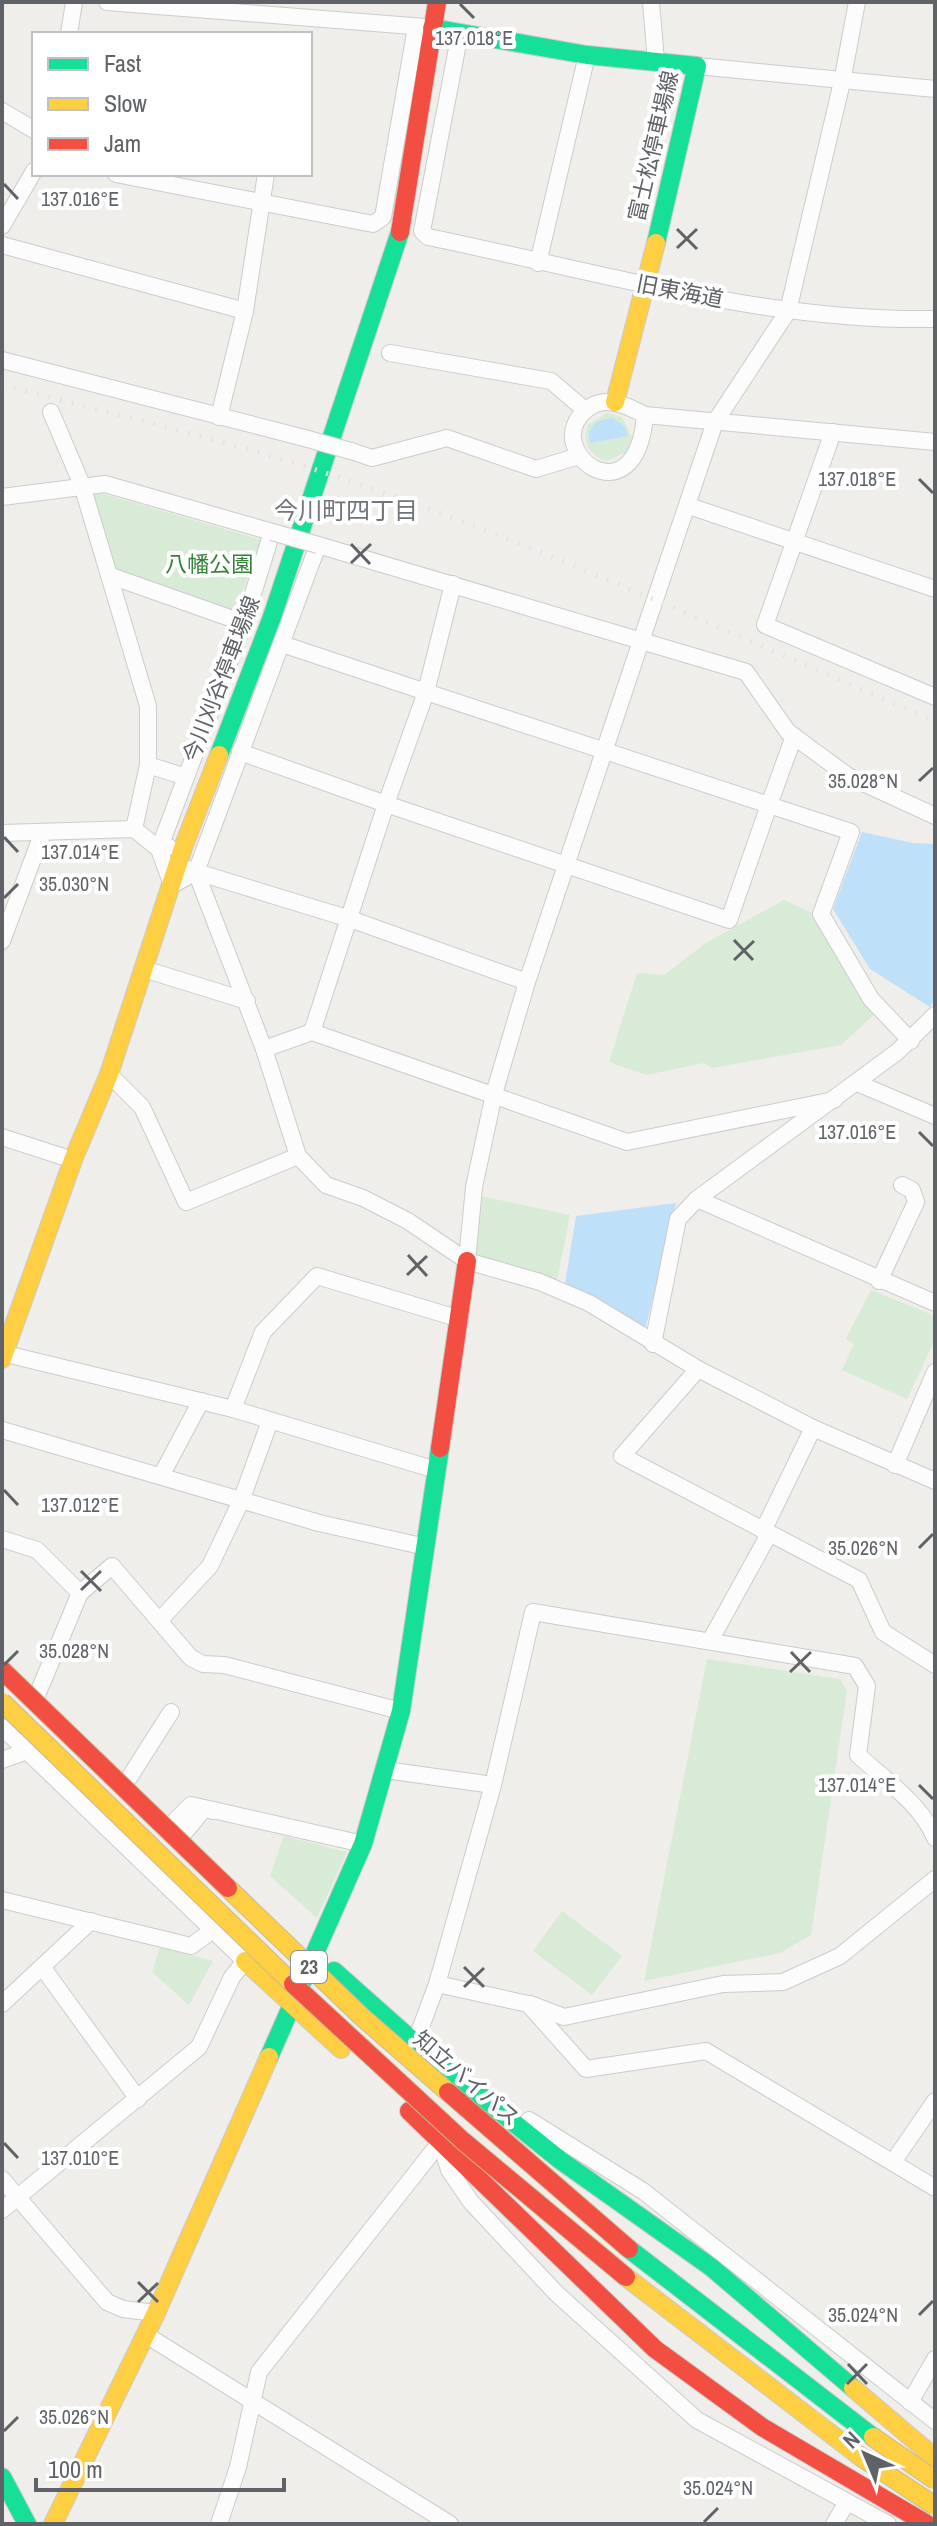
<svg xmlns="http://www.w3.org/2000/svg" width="937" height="2526" viewBox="0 0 937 2526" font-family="'Archivo Narrow','Noto Sans JP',sans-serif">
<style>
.green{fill:#d8ebd6}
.water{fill:#bfe0f9}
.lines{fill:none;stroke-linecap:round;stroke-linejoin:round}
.street-casing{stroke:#cbcccc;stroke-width:18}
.fast-casing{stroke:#cacacb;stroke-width:20}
.slow-casing{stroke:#cacacb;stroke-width:20}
.jam-casing{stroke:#cacacb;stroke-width:20}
.street{stroke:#fdfcfc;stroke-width:16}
.fast{stroke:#16e098;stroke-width:18}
.slow{stroke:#ffcf43;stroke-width:18}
.jam{stroke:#f24e42;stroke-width:18}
.rail{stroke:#e4e4e4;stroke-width:5;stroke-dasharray:2 10;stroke-linecap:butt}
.street-bridge-casing{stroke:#cbcccc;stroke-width:18;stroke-linecap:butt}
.slow-bridge-casing{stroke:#c8b996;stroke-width:20;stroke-linecap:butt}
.jam-bridge-casing{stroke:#c8b996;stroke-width:20;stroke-linecap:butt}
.street-bridge{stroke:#fdfcfc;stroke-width:16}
.slow-bridge{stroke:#ffcf43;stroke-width:18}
.jam-bridge{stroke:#f24e42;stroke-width:18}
.ticks{fill:none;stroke:#5f6368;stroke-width:3}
.labels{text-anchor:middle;stroke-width:8;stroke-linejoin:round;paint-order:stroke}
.shield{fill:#fff;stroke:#8f9295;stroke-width:2}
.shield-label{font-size:20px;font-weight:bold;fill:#5f6368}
.street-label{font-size:22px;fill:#5f6368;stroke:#fff}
.park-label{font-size:22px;fill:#348238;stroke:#fff}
.neighbourhood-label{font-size:24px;fill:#70757a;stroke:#fff}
.ticks-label{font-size:20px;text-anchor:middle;fill:#5f6368;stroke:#fff;stroke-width:8;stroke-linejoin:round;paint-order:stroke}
</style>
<rect width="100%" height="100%" fill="#efeeea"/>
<!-- green -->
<g class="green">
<path d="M607 413 622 417 632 437 627 452 606 461C589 455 582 442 588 425Z"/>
<path d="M90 490 262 540 234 614 116 571Z"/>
<path d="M784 900 816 915 877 1012 841 1045 712 1068 704 1063 646 1075 609 1062 637 973 664 975 706 943Z"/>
<path d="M481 1196 570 1215 557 1281 473 1257Z"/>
<path d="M871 1290 935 1316V1339L907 1399 842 1370 854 1344 846 1339Z"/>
<path d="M707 1659 840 1679 847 1691 811 1935 780 1953 644 1981Z"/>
<path d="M284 1836 347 1852 317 1918 270 1876Z"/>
<path d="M562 1911 622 1956 592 1995 533 1951Z"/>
<path d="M160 1947 213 1961 189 2005 152 1972Z"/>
</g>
<!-- water -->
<g class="water">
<path d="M613 418 625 427 628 436 590 443C586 426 597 419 613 418Z"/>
<path d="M862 832 913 843 935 844V998L930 1007 870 969 833 909Z"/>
<path d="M676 1203 645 1330 565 1284 576 1216Z"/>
</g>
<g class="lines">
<!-- street casing -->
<g class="street-casing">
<g id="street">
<path d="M107 2 425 27"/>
<path d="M651 2 656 61"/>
<path d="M460 33 422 231 428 237C596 271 762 322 935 319"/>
<path d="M69 34 74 2"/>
<path d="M697 66 935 89"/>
<path d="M2 111 34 130"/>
<path d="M116 174 373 224 383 217 416 27"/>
<path d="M2 226 34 171"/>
<path d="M2 245 245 311 266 174"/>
<path d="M538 263 587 55"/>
<path d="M390 353 551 381 585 410"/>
<path d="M2 360 308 439"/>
<path d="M51 412 82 485 148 706V765L134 829"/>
<path d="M645 415C636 525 537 449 587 409 606 394 627 406 645 415L935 442"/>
<path d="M219 417 245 311"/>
<path d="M833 432 765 625 935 697"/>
<path d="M351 451 372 458 447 438 536 469 579 456"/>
<path d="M2 497 105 484 272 532 244 623 159 849 172 885 196 872 318 545 746 672 788 732 848 776 935 816"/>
<path d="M689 506 935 589"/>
<path d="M111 576 244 623"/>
<path d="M282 644 426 692 453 584"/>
<path d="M794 736 769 805 851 832 821 914 871 999 911 1041"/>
<path d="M240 752 386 804 426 692 769 805 729 920 386 804 312 1032 627 1142 834 1100"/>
<path d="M148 765 186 777"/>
<path d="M2 833 134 829 159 849 169 847"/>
<path d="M187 869 350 919 527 982"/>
<path d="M196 872 264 1049 298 1156 326 1185 363 1198 408 1221 467 1261 540 1282 589 1303 698 1369 813 1428 935 1481"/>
<path d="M2 941 43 832"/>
<path d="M144 969 247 1001"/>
<path d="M935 1015 897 1052 697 1199 935 1303"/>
<path d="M264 1049 312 1032"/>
<path d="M109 1074 142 1107 186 1202 298 1156"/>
<path d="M857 1083 935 1116"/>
<path d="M2 1137 73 1160"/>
<path d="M467 1261 474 1187 494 1094 527 982 641 641 715 422 788 311 842 82 857 2"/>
<path d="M879 1281 916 1202 912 1190 902 1185"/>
<path d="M653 1344 678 1219 697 1199"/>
<path d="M2 1353 233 1409 436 1470"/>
<path d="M698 1369 622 1456 859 1580 883 1632 935 1665"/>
<path d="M233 1409 263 1332 317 1276 460 1319"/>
<path d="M2 1430 319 1523 426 1547"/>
<path d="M895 1465 935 1372"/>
<path d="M161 1476 201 1401"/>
<path d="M763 1531 813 1428"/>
<path d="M2 1539 37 1550 80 1593 112 1566 191 1658 203 1664 224 1665 401 1711"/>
<path d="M160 1620 210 1566 241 1501 270 1421"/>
<path d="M710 1641 769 1534"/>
<path d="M37 1695 80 1593"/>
<path d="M2 1727 245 1961 232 1977 199 2047 2 2210"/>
<path d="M2 1760 27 1751"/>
<path d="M385 1770 493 1785"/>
<path d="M129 1778 171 1712"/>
<path d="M174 1822 191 1805 363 1844"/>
<path d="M185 1832 204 1809 213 1811"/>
<path d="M2 1900 191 1946 213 1930"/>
<path d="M43 1968 138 2099"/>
<path d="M437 1984 528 2004 586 2069 706 2051 935 2188"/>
<path d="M2 2004 91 1921"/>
<path d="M530 2004 564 2017 723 1984 783 1982 840 1956 935 1879"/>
<path d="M415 2043 437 1984 493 1785 533 1612 855 1666 867 1686 858 1755C884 1779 921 1804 935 1838"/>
<path d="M529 2120 643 2191 935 2421"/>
<path d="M443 2150 449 2170 471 2202 556 2293 697 2420 888 2524"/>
<path d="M893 2162 935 2101"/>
<path d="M2 2179 107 2302 123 2309 156 2313"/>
<path d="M146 2335 450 2524"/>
<path d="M910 2402 935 2359"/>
<path d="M219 2524 238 2467 259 2372 441 2141"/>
<path d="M834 2524 847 2502"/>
</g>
</g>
<!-- fast casing -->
<g class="fast-casing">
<g id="fast">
<path d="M432 28 587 55 697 66 656 243"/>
<path d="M219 755 272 617 400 232"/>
<path d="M334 1971 415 2043 560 2160 711 2267 853 2388"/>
<path d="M269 2057 363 1844 401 1711 440 1448"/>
<path d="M629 2249 873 2437"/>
<path d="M2 2477 27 2524"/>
</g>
</g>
<!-- slow casing -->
<g class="slow-casing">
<g id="slow">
<path d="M615 402 656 243"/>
<path d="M2 1359 73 1160 109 1074 184 845 219 755"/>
<path d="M245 1961 293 2005"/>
<path d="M293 2005 341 2049"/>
<path d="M626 2277 861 2457"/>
<path d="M853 2388 935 2458"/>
<path d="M53 2524 156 2313 269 2057"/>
</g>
</g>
<!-- jam casing -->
<g class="jam-casing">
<g id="jam">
<path d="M400 232 437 2"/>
<path d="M440 1448 467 1261"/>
<path d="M409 2111 655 2349 762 2427 927 2524"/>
</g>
</g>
<!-- street -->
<use href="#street" class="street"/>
<!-- fast -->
<use href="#fast" class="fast"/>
<!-- slow -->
<use href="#slow" class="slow"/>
<!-- jam -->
<use href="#jam" class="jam"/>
<!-- rail -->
<path class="rail" d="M2 385C119 416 238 442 352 482 551 549 742 639 935 721"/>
<!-- street-bridge casing -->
<g class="street-bridge-casing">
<g id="street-bridge">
<path d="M308 439 351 451"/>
<path d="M272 532 318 545"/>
</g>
</g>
<!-- slow-bridge casing -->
<g class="slow-bridge-casing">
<g id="slow-bridge">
<path d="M2 1702 293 1984"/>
<path d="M228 1888 361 2016 448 2092"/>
<path d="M873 2437 935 2480"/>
<path d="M861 2457 935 2506"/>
</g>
</g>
<!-- jam-bridge casing -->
<g class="jam-bridge-casing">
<g id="jam-bridge">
<path d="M2 1670 228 1888"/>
<path d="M293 1984 463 2141 626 2277"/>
<path d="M448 2092 629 2249"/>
</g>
</g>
<!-- street-bridge -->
<use href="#street-bridge" class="street-bridge"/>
<!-- slow-bridge -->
<use href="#slow-bridge" class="slow-bridge"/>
<!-- jam-bridge -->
<use href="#jam-bridge" class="jam-bridge"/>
</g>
<!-- ticks -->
<path class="ticks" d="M460 4 474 18M4 184 18 199M677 229 697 249M677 248 697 229M919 479 933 493M351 544 370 564M351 563 371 544M919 781 933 768M4 837 18 852M4 898 18 884M734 940 753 960M734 960 754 941M919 1132 933 1146M408 1255 427 1276M407 1275 427 1256M4 1490 18 1505M919 1548 933 1534M81 1571 101 1591M81 1590 101 1571M791 1652 810 1672M4 1665 18 1651M790 1672 811 1652M919 1785 933 1799M464 1967 484 1987M464 1987 484 1968M4 2143 18 2158M138 2282 158 2302M138 2302 158 2283M919 2315 933 2301M848 2364 867 2384M847 2384 867 2364M4 2431 18 2417M704 2522 718 2508"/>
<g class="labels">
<!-- shield labels -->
<rect class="shield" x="291" y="1951" width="36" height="32" rx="6"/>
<g class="shield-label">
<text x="309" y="1974">23</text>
</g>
<!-- street labels -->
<g class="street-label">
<text transform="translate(653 146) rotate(-77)" y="8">富士松停車場線</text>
<text transform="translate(680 291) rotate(11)" y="8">旧東海道</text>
<text transform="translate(221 679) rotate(-69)" y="8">今川刈谷停車場線</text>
<text transform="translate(467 2078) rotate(41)" y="8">知立バイパス</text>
</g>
<!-- park labels -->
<g class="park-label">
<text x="209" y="572">八幡公園</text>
</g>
<!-- neighbourhood labels -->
<g class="neighbourhood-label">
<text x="346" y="519">今川町四丁目</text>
</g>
</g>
<g class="ticks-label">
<text x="474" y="45">137.018°E</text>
<text x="80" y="206">137.016°E</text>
<text x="857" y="486">137.018°E</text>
<text x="863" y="788">35.028°N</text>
<text x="80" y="859">137.014°E</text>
<text x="74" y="891">35.030°N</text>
<text x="857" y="1139">137.016°E</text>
<text x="80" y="1512">137.012°E</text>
<text x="863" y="1555">35.026°N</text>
<text x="74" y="1658">35.028°N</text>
<text x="857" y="1792">137.014°E</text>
<text x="80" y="2165">137.010°E</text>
<text x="863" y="2322">35.024°N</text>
<text x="74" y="2424">35.026°N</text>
<text x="718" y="2495">35.024°N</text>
</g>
<!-- border -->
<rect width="937" height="2526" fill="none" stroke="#5f6368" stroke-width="8"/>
<!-- legend -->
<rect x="32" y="32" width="280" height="144" fill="#ffffff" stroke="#bfc1c3" stroke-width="2"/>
<rect x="48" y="58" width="40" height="12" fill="#16e098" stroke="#bfc1c3" stroke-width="2"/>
<text x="104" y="72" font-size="24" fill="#5f6368">Fast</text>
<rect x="48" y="98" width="40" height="12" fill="#ffcf43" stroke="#bfc1c3" stroke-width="2"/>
<text x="104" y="112" font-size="24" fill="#5f6368">Slow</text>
<rect x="48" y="138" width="40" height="12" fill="#f24e42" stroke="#bfc1c3" stroke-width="2"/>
<text x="104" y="152" font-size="24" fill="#5f6368">Jam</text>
<!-- north arrow -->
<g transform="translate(865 2454) rotate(316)" stroke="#ffffff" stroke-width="6" paint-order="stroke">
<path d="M0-6L14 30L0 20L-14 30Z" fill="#5f6368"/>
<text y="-12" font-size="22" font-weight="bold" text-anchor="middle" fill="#5f6368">N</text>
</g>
<!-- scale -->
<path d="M36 2478v12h248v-12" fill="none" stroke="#5f6368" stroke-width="4"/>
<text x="48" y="2478" font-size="24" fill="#5f6368" stroke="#ffffff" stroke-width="6" paint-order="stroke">100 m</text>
</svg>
